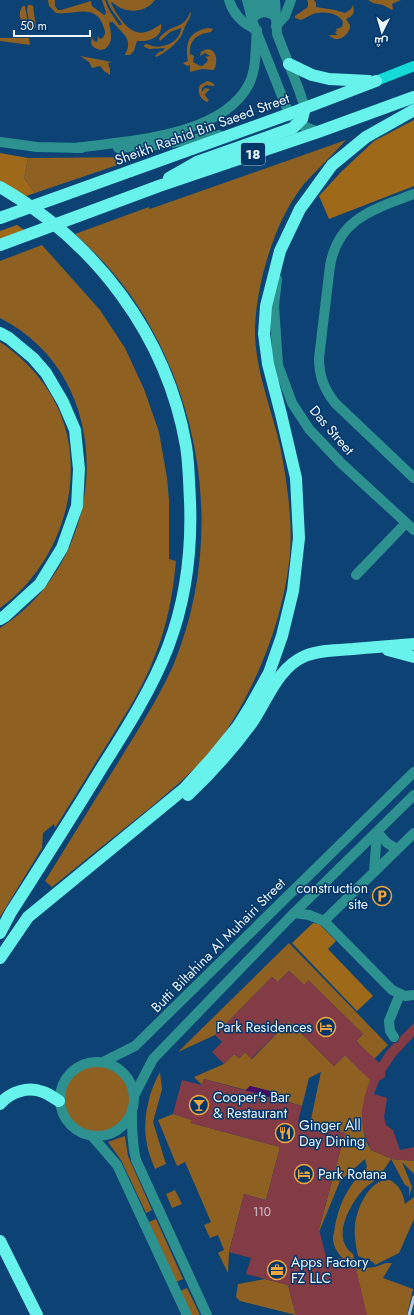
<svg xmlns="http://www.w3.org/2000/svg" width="414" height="1315" viewBox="0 0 414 1315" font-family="Jost,Cairo,sans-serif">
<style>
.green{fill:#8e6122}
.forest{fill:#9e6918}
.water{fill:#470c62}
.building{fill:#833b46}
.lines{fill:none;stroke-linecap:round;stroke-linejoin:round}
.minor{stroke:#2d928f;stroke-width:10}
.major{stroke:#14dbd6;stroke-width:10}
.highway{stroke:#67f2ec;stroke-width:12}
.rail{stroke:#b8c9da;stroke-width:3}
.labels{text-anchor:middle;stroke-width:3;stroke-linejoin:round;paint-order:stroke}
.number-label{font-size:12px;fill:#d5c6ce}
.shield{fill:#003768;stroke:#a8bccf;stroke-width:1}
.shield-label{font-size:13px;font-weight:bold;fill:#f0f5fb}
.street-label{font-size:14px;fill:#f0f5fb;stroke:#003768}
.poi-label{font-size:14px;fill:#f0f5fb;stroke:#003768;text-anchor:start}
</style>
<rect width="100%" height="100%" fill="#0d4274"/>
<!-- green -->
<g class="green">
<path d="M48 0H55V6L58 10H61L91 1 92 6 104 15H105L106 12 102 0H105L109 10 119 25H121L122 24 111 9 107 0H155C145 14 124 14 112 2H111C113 9 118 15 122 21 135 37 146 35 161 24 163 38 148 42 137 41L134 51 130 55H125C125 53 128 50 128 46 130 36 118 30 113 22H111L109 23C111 33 114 42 105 49L100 50 93 47 91 43 92 37 94 41 97 42 98 36 100 39H101C105 36 106 33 104 28 96 1 74 16 56 13L49 6Z"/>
<path d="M307 0H314L316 3V7L335 10 345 13 351 9 353 5C355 13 353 16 346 19 347 21 349 23 350 25 351 33 338 46 329 35H337L335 32 337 31 336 29 342 27 343 22C338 12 323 11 313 14 309 16 305 18 301 20L295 18V16L308 7V2Z"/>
<path d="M368 0H401L392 4 393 9 392 10 383 5 373 3Z"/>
<path d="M28 5H31L33 6 36 27 34 29 30 27 27 10Z"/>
<path d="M23 6H25L28 23 27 28C20 24 17 12 23 6Z"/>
<path d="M190 12 191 13C190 19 188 20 186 25 184 27 184 31 182 34 179 42 164 54 156 57L155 56 159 52 163 51 165 48 149 49 143 46 146 44C148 44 150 45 152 46 164 49 181 41 181 28L170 32 160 41 159 38C162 35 167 30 172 28 181 25 187 22 190 12Z"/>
<path d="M208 28 213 29 211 32C197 34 189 40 190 54L194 56 193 62 198 65 202 66 207 62 208 59 205 57 210 56 205 53 200 56 201 52C214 43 220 59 214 70L202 69 190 72V65L187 66 183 63 188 61C185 43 188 32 208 28Z"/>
<path d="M0 38H29L30 45 0 41Z"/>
<path d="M80 56 112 62 108 63 110 69V75L104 71 100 66 92 68 89 62Z"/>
<path d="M207 81 211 82 215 85 213 86 206 85 202 88V92L205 88 210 89 205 94 206 97 209 100 207 102C200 99 197 92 200 85Z"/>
<path d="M346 140C333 155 317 169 304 184 275 220 257 281 255 327 254 368 271 406 280 446 287 481 294 527 289 563 282 622 256 688 222 737 194 774 156 803 120 832 97 850 75 869 52 887L45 881C70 841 94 801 119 761 138 730 158 699 173 666 224 544 205 400 129 293 113 271 95 252 75 234L149 207 150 209Z"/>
<path d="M141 157 35 193 24 178 28 158Z"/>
<path d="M42 245 100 310 125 348 144 389 159 432 167 478 169 500V559L176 561C173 594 167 627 154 658 143 687 127 712 111 738 92 768 74 798 55 828L54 824 43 833 42 848 0 917V628C109 560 122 380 0 318V261Z"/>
<path d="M0 342C30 362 55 392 65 427 84 492 55 569 0 608Z"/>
<path d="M289 943 388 1045 374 1059 356 1041 363 1034 309 981 304 985 289 971 278 982 272 977 215 1035 178 1052Z"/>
<path d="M289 1021 334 1066 345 1055 362 1072 371 1078C366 1103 356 1126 371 1150L392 1159 414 1161V1174L402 1162 412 1187 409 1196V1187L405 1185 391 1159C387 1165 383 1171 379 1177 374 1182 367 1185 362 1191 349 1206 331 1239 353 1254L357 1269 375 1267 386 1263H392L383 1278 413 1289 407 1315H366L356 1269C346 1262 333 1252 333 1238 333 1234 335 1230 335 1226 340 1201 349 1185 367 1167L365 1159 340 1181 319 1232V1229L345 1133 310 1124 321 1072 309 1078 302 1106 279 1099 270 1091 250 1086 246 1090 204 1079 202 1085 194 1077 224 1064 234 1054 239 1058 245 1052 252 1059Z"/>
<circle cx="97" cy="1099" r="33"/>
<path d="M160 1072 162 1089 153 1122 166 1164 155 1169C151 1159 147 1149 146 1139 143 1117 149 1091 160 1072Z"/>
<path d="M173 1114 192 1120 191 1123 280 1147 266 1200 244 1194 229 1252 228 1273 218 1253 224 1250 218 1235 210 1238 204 1225 211 1222 185 1162 177 1166 158 1120Z"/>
<path d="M125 1136 128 1156 152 1210 146 1213 121 1160 108 1142Z"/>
<path d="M390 1180C400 1186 403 1193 405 1204L414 1197V1219L399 1253 375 1265 373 1262 358 1256C356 1246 354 1235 355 1225 357 1209 366 1188 381 1181 384 1180 388 1180 390 1180Z"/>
<path d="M175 1190 182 1204 172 1208 166 1194Z"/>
<path d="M156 1219 183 1279 176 1282 149 1222Z"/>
<path d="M265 1279 288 1285 296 1315 240 1301 236 1297 238 1284Z"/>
<path d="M187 1288 200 1315H192L180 1291Z"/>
</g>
<!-- forest -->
<g class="forest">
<path d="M414 120V186L329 219 319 196 341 172 374 141Z"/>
<path d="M0 153 28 158 24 178 35 193 26 196 0 181Z"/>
<path d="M17 225 27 232 0 242V231Z"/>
<path d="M313 923 319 924 336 941 328 949 373 996 357 1011 292 943Z"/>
</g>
<!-- water -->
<path class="water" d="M250 1086 270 1091 279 1101 245 1091Z"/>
<!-- building -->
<g class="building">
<path d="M289 971 304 985 308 980 363 1034 356 1041 379 1063 386 1052 394 1043 398 1042 400 1037 414 1023V1036L395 1057 385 1072V1077L379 1081 374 1094 387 1098 384 1117 386 1125 393 1130 400 1150 414 1147V1161L392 1159 371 1150 363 1129 362 1119V1110L365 1095 370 1080 345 1055 334 1066 289 1021 251 1059 245 1052 239 1058 234 1054 224 1064 212 1052 222 1042 215 1035 272 977 278 982Z"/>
<path d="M204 1079 302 1106 298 1121 345 1133 319 1229 327 1261 342 1258 344 1266 350 1265 356 1269 367 1315H296L288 1285 246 1274 251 1258 229 1252 244 1194 266 1200 280 1147 191 1123 192 1120 173 1114 182 1080 202 1085Z"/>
</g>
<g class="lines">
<!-- minor -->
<g class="minor">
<path d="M247 0 253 23 289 114 303 126 318 132"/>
<path d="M257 0 259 13"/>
<path d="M266 0 268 12"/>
<path d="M275 0 277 34 299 90 305 108"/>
<path d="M252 19C259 11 268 10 276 17"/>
<path d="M276 26 285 16 291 0"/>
<path d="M0 142 37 147 82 148"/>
<path d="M75 148C127 141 222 137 249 84 257 68 255 48 257 30 243 24 233 14 229 0"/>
<path d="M118 148 158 145 219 135"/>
<path d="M414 194C375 209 338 218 330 266L319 358C319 376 324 389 335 403L414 478"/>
<path d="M277 279 274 306 278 365 292 403 309 429 341 463 414 530"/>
<path d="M356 575 406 523"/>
<path d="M377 832 387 843 397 849"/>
<path d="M414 833 324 921 392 990 405 996 414 995"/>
<path d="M374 872 377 832"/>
<path d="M294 913 309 915 324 921"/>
<path d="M394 1037 390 1031 389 1021 400 994"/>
<circle cx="97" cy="1099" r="37"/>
<path d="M103 1062 135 1046 414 772"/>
<path d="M135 1094 153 1059 294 913 414 795"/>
<path d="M132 1113C132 1129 132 1144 136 1160L207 1315"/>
<path d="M92 1136 117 1165 187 1315"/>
</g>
<!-- major -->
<path class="major" d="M376 81 414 66"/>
<!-- highway -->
<g class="highway">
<path d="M289 64 312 75 329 79 369 81"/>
<path d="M169 178 197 162 293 128 302 119 305 108"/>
<path d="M0 187C96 242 167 336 186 446 189 465 189 483 190 501 192 551 186 600 168 647 152 689 125 731 101 769 72 817 41 865 11 912L0 933"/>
<path d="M0 218 289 114 376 81"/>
<path d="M0 245 159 186 318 132 414 97"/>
<path d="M0 333 9 338 33 358 46 373 63 402 75 430 79 469 77 506 62 548 40 584 5 616 0 619"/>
<path d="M388 650 414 657"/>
<path d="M188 795C211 773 232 750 251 724 267 701 277 668 305 656 320 650 337 650 353 649 373 647 394 646 414 644"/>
<path d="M0 958 28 917 184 789 212 758 238 726 250 707 269 673 282 636 293 591 299 538 296 478 281 414 268 364 264 334 266 306 280 251 300 209 332 165 366 137 414 110"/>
<path d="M0 1104C10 1092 28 1086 43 1092 49 1094 54 1098 59 1101"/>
<path d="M0 1241 37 1315"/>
</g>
<!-- rail -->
<path class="rail" d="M409 1315 414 1297"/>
</g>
<!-- icons -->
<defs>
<g id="parking-ring" transform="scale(1)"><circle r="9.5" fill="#003768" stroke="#f0a63e" stroke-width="1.5"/><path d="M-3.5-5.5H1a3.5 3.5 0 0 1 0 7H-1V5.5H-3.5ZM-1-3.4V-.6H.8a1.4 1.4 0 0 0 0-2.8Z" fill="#f0a63e"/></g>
<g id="hotel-ring" transform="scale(1)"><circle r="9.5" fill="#003768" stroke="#f0a63e" stroke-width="1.5"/><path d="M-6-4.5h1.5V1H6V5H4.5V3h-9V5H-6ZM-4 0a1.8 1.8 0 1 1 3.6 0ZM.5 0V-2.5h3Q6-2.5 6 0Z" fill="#f0a63e"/></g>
<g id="bar-ring" transform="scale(1)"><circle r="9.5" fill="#003768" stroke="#f0a63e" stroke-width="1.5"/><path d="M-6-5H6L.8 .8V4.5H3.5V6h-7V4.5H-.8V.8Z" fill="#f0a63e"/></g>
<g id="restaurant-ring" transform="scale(1)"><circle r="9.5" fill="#003768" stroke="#f0a63e" stroke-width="1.5"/><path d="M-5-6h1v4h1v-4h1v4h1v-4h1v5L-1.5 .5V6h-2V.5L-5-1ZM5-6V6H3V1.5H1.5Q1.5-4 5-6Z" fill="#f0a63e"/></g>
<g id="office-ring" transform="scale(1)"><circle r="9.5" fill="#003768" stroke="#f0a63e" stroke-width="1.5"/><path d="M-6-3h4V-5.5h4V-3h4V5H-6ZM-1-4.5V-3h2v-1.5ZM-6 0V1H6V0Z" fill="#f0a63e"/></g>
</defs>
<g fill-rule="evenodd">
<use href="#parking-ring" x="382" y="896"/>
<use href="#hotel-ring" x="326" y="1027"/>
<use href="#bar-ring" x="199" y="1105"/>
<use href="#restaurant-ring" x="285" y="1133"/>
<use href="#hotel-ring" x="304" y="1174"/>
<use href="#office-ring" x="277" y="1270"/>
</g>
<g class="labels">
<!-- number labels -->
<g class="number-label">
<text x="262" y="1216">110</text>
</g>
<!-- shield labels -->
<rect class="shield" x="241" y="143" width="24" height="22" rx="3"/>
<g class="shield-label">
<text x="253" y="159">18</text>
</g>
<!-- street labels -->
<g class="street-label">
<text transform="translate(202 129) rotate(-20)" y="5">Sheikh Rashid Bin Saeed Street</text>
<text transform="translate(332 430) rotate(49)" y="5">Das Street</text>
<text transform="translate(218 945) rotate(-45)" y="5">Butti Biltahina Al Muhairi Street</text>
</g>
<!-- poi labels -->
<g class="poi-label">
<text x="368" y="893" text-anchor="end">construction<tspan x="368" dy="16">site</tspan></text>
<text x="312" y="1032" text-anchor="end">Park Residences</text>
<text x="213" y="1102">Cooper's Bar<tspan x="213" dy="16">&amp; Restaurant</tspan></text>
<text x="299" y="1130">Ginger All<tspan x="299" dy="16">Day Dining</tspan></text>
<text x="318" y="1179">Park Rotana</text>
<text x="291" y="1267">Apps Factory<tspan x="291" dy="16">FZ LLC</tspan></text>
</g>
</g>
<!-- north arrow -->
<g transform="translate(382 32) rotate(185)" stroke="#003768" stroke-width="3" paint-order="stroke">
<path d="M0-3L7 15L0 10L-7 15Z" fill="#f0f5fb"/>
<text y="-6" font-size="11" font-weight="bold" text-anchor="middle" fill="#f0f5fb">ش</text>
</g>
<!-- scale -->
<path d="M14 30v6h76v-6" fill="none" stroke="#f0f5fb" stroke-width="2"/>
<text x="20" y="30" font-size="12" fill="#f0f5fb" stroke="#003768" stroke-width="3" paint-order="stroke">50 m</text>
</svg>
